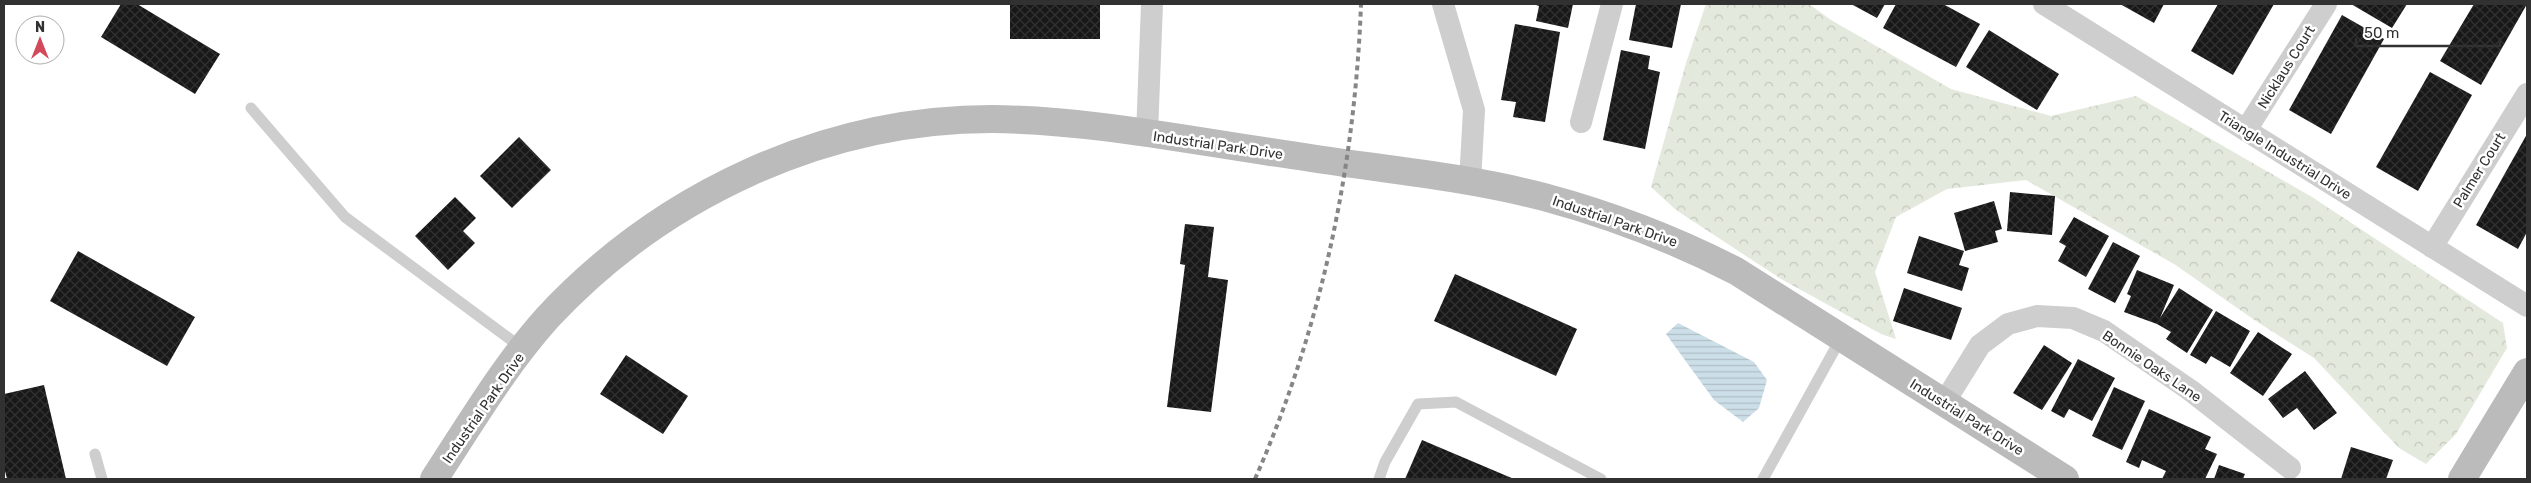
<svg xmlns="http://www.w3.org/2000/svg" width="2531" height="483" viewBox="0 0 2531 483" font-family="Rubik,sans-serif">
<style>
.forest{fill:url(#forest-crowns)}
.water{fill:url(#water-rules)}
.building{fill:url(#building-cross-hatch)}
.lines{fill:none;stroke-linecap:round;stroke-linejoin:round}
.lane{stroke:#cecece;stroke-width:11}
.street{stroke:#cecece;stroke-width:22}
.secondary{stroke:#bbb;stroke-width:28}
.rail{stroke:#868686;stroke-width:4;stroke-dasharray:5 4;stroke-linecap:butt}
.labels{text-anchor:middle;stroke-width:5;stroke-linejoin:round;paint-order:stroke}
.street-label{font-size:14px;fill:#313131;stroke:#fff}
</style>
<defs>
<pattern id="forest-crowns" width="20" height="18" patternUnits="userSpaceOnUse" patternTransform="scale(1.25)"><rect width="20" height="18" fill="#e4e9dd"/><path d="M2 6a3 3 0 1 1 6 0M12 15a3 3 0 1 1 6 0" fill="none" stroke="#c4c8be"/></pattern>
<pattern id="water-rules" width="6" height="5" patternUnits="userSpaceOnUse" patternTransform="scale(1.25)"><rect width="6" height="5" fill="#ccdee7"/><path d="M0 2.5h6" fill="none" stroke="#b0bfc7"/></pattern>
<pattern id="building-cross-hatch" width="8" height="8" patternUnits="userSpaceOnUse" patternTransform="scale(1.25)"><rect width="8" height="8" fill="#181818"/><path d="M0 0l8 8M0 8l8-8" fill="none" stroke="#313131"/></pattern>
</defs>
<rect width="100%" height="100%" fill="#fff"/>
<!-- forest -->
<path class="forest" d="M1706 4H1809L1831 20 1951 89 2051 116 2136 96 2312 197 2503 323 2507 348 2456 434 2426 464 2399 448 2314 358 2256 321 2174 264 2026 180 1947 189 1896 217 1875 272 1896 339 1881 334 1781 279 1676 210 1651 187 1686 63Z"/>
<!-- water -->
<path class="water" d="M1678 323 1754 362 1767 380 1759 408 1743 422 1714 400 1666 334Z"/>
<!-- building -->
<g class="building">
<path d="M121 4H137L220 54 195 94 101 37Z"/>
<rect x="1010" y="4" width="90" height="35"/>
<path d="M1533 4H1573L1568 28 1536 21 1539 6Z"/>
<path d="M1636 4H1681L1672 48 1629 40Z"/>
<path d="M1851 4H1885L1877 18Z"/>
<path d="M1896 4H1943L1980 24 1956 67 1883 28Z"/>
<path d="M2120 4H2164L2154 23Z"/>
<path d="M2218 4H2274L2233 75 2191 51Z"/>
<path d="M2351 4H2407L2392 28Z"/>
<path d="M2474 4H2527L2481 85 2440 61Z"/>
<path d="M2342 15 2384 39 2331 134 2289 110Z"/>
<path d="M1515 24 1560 32 1545 122 1513 117 1516 102 1501 100Z"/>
<path d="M1989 30 2059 74 2037 110 1966 67Z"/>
<path d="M1621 50 1650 56 1648 69 1660 72 1645 149 1603 140Z"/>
<path d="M2430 72 2472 95 2418 191 2376 167Z"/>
<path d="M2527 134V232L2518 249 2476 225Z"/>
<path d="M519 137 551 170 512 208 480 176Z"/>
<path d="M2010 192 2055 196 2052 235 2007 231Z"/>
<path d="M455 197 476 218 463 231 475 243 448 270 415 236Z"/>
<path d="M1994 201 2002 229 1995 231 1998 242 1965 251 1954 213Z"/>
<path d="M2074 217 2109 236 2086 277 2058 261 2066 246 2059 242Z"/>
<path d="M1185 224 1214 227 1208 277 1228 280 1211 412 1167 407 1185 265 1180 264Z"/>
<path d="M1919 236 1964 251 1959 265 1969 268 1962 291 1907 273Z"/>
<path d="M2113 242 2140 256 2115 303 2088 289Z"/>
<path d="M78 251 195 317 167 366 50 301Z"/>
<path d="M2137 270 2174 285 2160 318 2179 288 2213 310 2187 353 2166 339 2171 332 2157 324 2124 312 2131 296 2127 294Z"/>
<path d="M1455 274 1577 329 1556 376 1434 321Z"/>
<path d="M1904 288 1962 308 1951 340 1893 321Z"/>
<path d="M2216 311 2250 331 2230 367 2211 356 2206 364 2190 355Z"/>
<path d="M2258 332 2292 354 2263 396 2230 373Z"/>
<path d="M2044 345 2072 363 2042 410 2013 393Z"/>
<path d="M626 355 688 396 663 434 600 394Z"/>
<path d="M2078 359 2115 378 2092 421 2069 409 2064 418 2051 411Z"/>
<path d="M2305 371 2337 413 2314 430 2297 408 2283 418 2268 399Z"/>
<path d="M44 385 66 479H7L4 467V394Z"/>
<path d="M2114 387 2145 401 2122 450 2092 436Z"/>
<path d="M2149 409 2211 437 2205 449 2217 454 2205 479H2162L2166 471 2142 460 2139 468 2126 462Z"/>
<path d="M1422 440 1514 479H1405Z"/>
<path d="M2351 447 2393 460 2386 479H2341Z"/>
<path d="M2219 465 2245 474 2243 479H2214Z"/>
</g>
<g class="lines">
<!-- lane -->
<g class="lane">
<path d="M251 108 345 217 522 348"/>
<path d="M95 454 102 479"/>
<path d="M1379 479 1385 462 1418 404 1456 402 1601 479"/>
<path d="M1763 479 1841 338"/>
</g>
<!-- street -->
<g class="street">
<path d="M1443 4 1474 110 1470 182"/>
<path d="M2044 4 2527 306"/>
<path d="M1581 122 1612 4"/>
<path d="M2246 130 2326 4"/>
<path d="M1147 134 1152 4"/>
<path d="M2432 247 2527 94"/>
<path d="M1944 403 1980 345 2008 324 2037 316 2073 318 2104 331 2190 390 2290 468"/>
</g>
<!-- secondary -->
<g class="secondary">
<path d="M434 479C470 424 504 366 548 317 662 195 824 119 992 119 1094 120 1197 142 1298 156 1379 169 1464 176 1544 197 1611 215 1674 239 1736 271L2065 479"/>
<path d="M2462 479 2527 372"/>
</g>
<!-- rail -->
<path class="rail" d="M1255 479C1321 329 1355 168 1361 4"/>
</g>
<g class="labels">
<!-- street labels -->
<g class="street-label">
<text transform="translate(2286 67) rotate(-58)" y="5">Nicklaus Court</text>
<text transform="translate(1218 145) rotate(8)" y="5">Industrial Park Drive</text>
<text transform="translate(2285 155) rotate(32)" y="5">Triangle Industrial Drive</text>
<text transform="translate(2479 170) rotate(-58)" y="5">Palmer Court</text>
<text transform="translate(1615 221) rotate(19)" y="5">Industrial Park Drive</text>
<text transform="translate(2152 366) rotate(34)" y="5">Bonnie Oaks Lane</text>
<text transform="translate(483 408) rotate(-55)" y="5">Industrial Park Drive</text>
<text transform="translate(1967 417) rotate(32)" y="5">Industrial Park Drive</text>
</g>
</g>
<!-- border -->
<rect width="2531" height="483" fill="none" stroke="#313131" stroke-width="10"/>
<!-- north arrow -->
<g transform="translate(40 40)"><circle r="24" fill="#ffffff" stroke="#adadad"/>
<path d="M0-4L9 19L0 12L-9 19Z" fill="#d1495a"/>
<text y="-8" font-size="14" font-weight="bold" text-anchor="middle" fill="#313131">N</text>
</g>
<!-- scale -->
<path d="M2356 38v8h144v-8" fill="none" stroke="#313131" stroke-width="2.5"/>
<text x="2364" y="38" font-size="15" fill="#313131" stroke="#ffffff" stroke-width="4" paint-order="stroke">50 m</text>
</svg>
